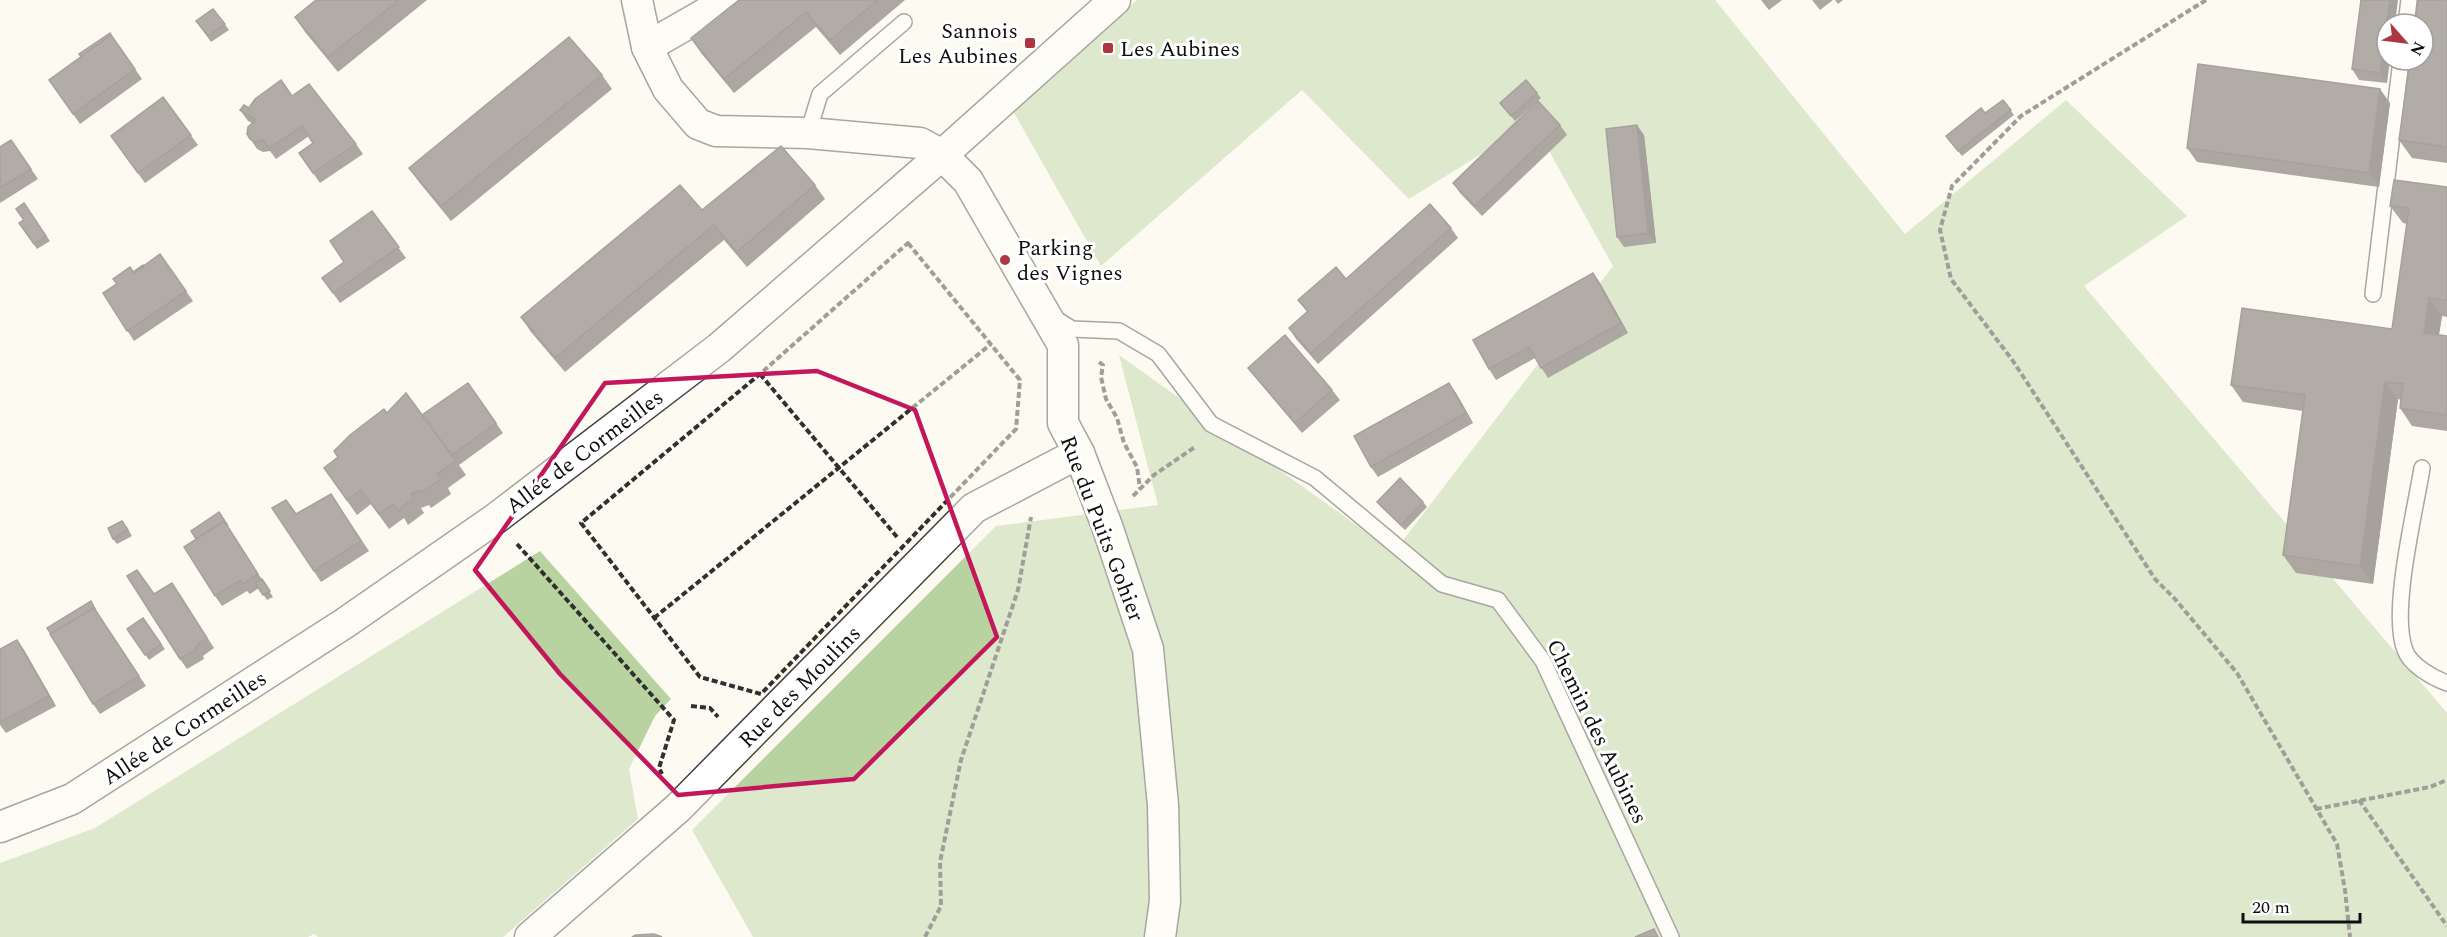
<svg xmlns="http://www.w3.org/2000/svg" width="2447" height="937" viewBox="0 0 2447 937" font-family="Spectral,serif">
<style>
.forest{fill:#b8d39f}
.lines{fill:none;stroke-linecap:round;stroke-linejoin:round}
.service-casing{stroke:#414141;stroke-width:18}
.minor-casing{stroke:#414141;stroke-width:33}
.path{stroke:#303030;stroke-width:4;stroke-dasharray:6 3;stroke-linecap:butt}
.service{stroke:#fff;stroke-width:15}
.minor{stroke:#fff;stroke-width:30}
.wall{fill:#494441}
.shaded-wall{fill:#3c3735}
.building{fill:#554f4c;stroke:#3c3735;stroke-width:1.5}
.marked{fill:none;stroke:#c2185b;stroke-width:4.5;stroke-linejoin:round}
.poi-dot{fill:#ad3741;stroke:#fff;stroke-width:2}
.labels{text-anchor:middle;stroke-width:6;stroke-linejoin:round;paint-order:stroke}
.poi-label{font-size:22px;fill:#0e0e0e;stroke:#fff;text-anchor:start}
.street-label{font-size:22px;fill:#0e0e0e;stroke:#fff}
</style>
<rect width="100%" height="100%" fill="#fdfaf1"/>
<!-- forest -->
<g class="forest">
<path d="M1137 0H1715L1905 234 2066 100 2187 216 2084 286 2447 713V937H753L692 830 996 526 1158 505 1119 355 1394 552 1613 266 1533 122 1409 199 1302 90 1101 266 1009 104Z"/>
<path d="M540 551 671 699 655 716 629 769 638 819 503 937H318L314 934 308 937H0V863L95 828Z"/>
</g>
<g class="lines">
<!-- service casing -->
<g class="service-casing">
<g id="service">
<path d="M2406 24 2409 0"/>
<path d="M808 133 820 94 904 22"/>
<path d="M2373 294 2401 60"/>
<path d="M1056 319 1072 329 1119 331 1158 354 1211 424 1315 478 1442 584 1498 600 1543 661 1671 937"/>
<path d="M2422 468C2415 512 2390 612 2405 650 2410 665 2433 678 2447 683"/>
</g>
</g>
<!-- minor casing -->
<g class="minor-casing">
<g id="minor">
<path d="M637 0 647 47 668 89 698 124 716 131 808 133 920 143 942 155 968 181 1063 345V423L1079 453 1107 526 1148 649 1163 805 1165 901 1160 937"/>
<path d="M647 47 729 0"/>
<path d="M0 827 72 799 345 623 495 519 719 348 942 155 1115 0"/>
<path d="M530 937 678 808 974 508 1079 453"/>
</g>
</g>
<!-- path -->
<g class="path">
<path d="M2206 0 2021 116 1952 186 1940 230 1951 279 2013 361 2155 579 2175 599 2237 673 2337 844 2345 890 2350 937"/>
<path d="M908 243 1020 380 1016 429 761 694 700 677 581 523 760 374Z"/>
<path d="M1099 362 1103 365 1101 377 1106 399 1117 418 1124 443 1137 467 1140 489"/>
<path d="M760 374 897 537"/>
<path d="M1133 496 1154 475 1195 447"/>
<path d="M517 544 674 720 659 768 662 774"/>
<path d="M654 618 991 344"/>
<path d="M691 706 710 708 718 717"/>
<path d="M2359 800 2447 926"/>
<path d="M2316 809 2430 787 2447 780"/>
<path d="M925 937 941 906 940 862 961 760 1018 590 1031 517"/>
</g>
<!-- service -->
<use href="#service" class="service"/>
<!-- minor -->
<use href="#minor" class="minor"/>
</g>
<!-- wall -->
<g class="wall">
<path d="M316 0H427L338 72 305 32 295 17Z"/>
<path d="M799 0H905L840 55 816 27 734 93 701 53 691 38Z"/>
<path d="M1761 0H1782L1769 10Z"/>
<path d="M1812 0H1833L1820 10Z"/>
<path d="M1835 0H1843L1838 4Z"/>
<path d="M2361 0 2387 83 2359 80 2352 69Z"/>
<path d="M2447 0V163L2412 158 2399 140Z"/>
<path d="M213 9 229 30 211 42 196 21Z"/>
<path d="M110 33 142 79 80 124 49 80 81 57Z"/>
<path d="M602 75 612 89 451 221 419 182 409 168Z"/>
<path d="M1537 93 1541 98 1515 121 1500 103Z"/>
<path d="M292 96 356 144 363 154 320 183 299 153 313 143 309 136 276 159 270 151 263 152 257 149 247 134 252 123 248 121 240 110Z"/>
<path d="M163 97 198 145 145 183 111 136Z"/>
<path d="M2003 100 2014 115 1962 156 1946 136 1985 113Z"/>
<path d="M2390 103 2379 187 2197 162 2187 148Z"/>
<path d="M1560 125 1567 135 1482 216 1460 193 1453 183Z"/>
<path d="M1644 135 1656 243 1624 247 1617 237Z"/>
<path d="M11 140 38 179 0 203V147Z"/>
<path d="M815 185 825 199 747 267 724 240 565 372 531 332 521 317 702 210Z"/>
<path d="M2447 187V317L2442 316 2439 335 2447 336V431L2412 426 2400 408 2401 400 2398 399 2373 584 2296 573 2283 555 2303 411 2243 402 2231 385 2392 329 2407 224 2403 223 2390 206Z"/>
<path d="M24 203 50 241 37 249 19 223 24 220Z"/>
<path d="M372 211 406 258 340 303 322 278 344 262Z"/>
<path d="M1451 228 1458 238 1318 364 1296 339 1289 328 1307 312 1298 300 1346 279Z"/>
<path d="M160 254 193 301 134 341 103 293Z"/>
<path d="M1593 273 1600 283 1628 333 1548 378 1535 358 1496 380 1489 369Z"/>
<path d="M1248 368 1332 390 1340 400 1302 433 1256 378Z"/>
<path d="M468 383 503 433 459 465 466 475 448 488 451 494 431 508 429 505 421 508 424 513 408 525 404 518 389 529 371 504 357 515 324 468 338 457 387 413 429 425Z"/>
<path d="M1456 393 1473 423 1378 477 1371 467Z"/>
<path d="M331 494 369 551 321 582 272 508 296 514Z"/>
<path d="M1377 502H1423L1427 507 1405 530 1381 507Z"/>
<path d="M219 512 273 597 267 600 259 588 250 594 247 591 222 606 215 596Z"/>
<path d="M126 526 132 536 117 544 113 539Z"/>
<path d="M179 593 214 648 203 656 204 659 187 669 180 659 154 594Z"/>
<path d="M91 601 101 619 146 686 100 714 93 704Z"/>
<path d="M143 618 165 649 149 660 127 629Z"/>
<path d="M17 640 24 650 56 706 6 733 0 725V649Z"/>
</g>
<!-- shaded-wall -->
<g class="shaded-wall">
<path d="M2390 0H2398L2395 24H2387V60H2390L2387 83 2380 73Z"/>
<path d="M2380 89 2390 103 2379 187 2369 173Z"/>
<path d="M1637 125 1644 135 1656 243 1648 233Z"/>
<path d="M1593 273 1600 283 1628 333 1621 323Z"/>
<path d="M2429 298 2442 316 2436 351 2424 333Z"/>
<path d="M2385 382 2398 399 2373 584 2360 566Z"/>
<path d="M1449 383 1456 393 1473 423 1466 413Z"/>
<path d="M17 640 24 650 56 706 49 696Z"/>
</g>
<!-- building -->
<g class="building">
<path d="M316 0H399L328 57 295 17Z"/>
<path d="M739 0H797L798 1 799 0H878L830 40 806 12 724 79 691 38Z"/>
<path d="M2361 0H2390L2380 73 2352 69Z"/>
<path d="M2418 0H2447V147L2399 140 2410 60H2423V24H2415Z"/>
<path d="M213 9 225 24 208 36 196 21Z"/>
<path d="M110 33 111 35 81 57 79 54Z"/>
<path d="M111 35 135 69 73 114 49 80Z"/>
<path d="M569 37 602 75 441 206 409 168Z"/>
<path d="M2198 64 2380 89 2369 173 2187 148Z"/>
<path d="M281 80 292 96 309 84 356 144 313 173 299 153 313 143 302 126 269 148 263 140 256 142 250 139 247 134 248 127 256 120 240 110 244 105 249 108 255 99Z"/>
<path d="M1526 80 1537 93 1511 116 1500 103Z"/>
<path d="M163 97 191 135 138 173 111 136Z"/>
<path d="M2003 100 2011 110 1958 151 1946 136 1981 108 1985 113Z"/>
<path d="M1538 101 1560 125 1475 206 1453 183Z"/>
<path d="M1637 125 1648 233 1617 237 1606 129Z"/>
<path d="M11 140 31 169 0 188V147Z"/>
<path d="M781 146 815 185 737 252 714 225 555 358 521 317 680 185 702 210Z"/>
<path d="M2394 180 2447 187V300L2429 298 2424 333 2447 336V415L2400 408 2403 384 2385 382 2360 566 2283 555 2305 395 2231 385 2242 308 2392 329 2409 208 2390 206Z"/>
<path d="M24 203 46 236 34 244 19 223 24 220 16 209Z"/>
<path d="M1430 204 1451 228 1311 353 1289 328 1308 311 1298 300 1336 267 1346 279Z"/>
<path d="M372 211 399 247 333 293 322 278 344 262 330 241Z"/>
<path d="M160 254 186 291 127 331 103 293 117 284 113 279 130 267 134 273Z"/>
<path d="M143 265 144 266 134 273 133 272Z"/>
<path d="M1593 273 1621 323 1541 368 1529 347 1489 369 1473 340Z"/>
<path d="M1285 335 1332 390 1295 423 1248 368Z"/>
<path d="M468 383 496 423 452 455 422 415Z"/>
<path d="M1449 383 1466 413 1371 467 1354 436Z"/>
<path d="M406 393 456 461 437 474 441 479 421 493 419 490 411 494 414 498 398 510 393 504 379 514 361 490 347 500 324 468 338 457 334 451 350 435 384 409 387 413Z"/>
<path d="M1400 478 1423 502 1401 525 1377 502Z"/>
<path d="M331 494 361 541 314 571 272 508 286 500 296 514Z"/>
<path d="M219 512 228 526 224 521 196 539 191 531Z"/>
<path d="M122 521 128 530 113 539 108 528Z"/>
<path d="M224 521 258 574 243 584 241 580 215 596 184 547Z"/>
<path d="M137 570 154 594 172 583 207 638 196 646 197 649 180 659 127 576Z"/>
<path d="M262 579 270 591 263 595 255 583Z"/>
<path d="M91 601 97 613 94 608 51 634 47 628Z"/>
<path d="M94 608 139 676 93 704 50 634Z"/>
<path d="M143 618 161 644 145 655 127 629Z"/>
<path d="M17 640 49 696 0 722V649Z"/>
<path d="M1654 929 1658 937H1635Z"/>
<path d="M654 934 662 937H632L636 935Z"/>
</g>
<!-- marked area -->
<path d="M0 0H2447V937H0ZM817 371 915 410 997 637 854 779 678 795 560 674 475 570 605 383Z" fill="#fdfaf1" fill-opacity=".55" fill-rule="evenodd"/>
<path class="marked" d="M817 371 915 410 997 637 854 779 678 795 560 674 475 570 605 383Z"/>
<!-- markers -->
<g class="poi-dot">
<rect x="1024" y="37" width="12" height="12" rx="3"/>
<rect x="1102" y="42" width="12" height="12" rx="3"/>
<circle cx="1005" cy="260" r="6"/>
</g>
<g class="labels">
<!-- poi labels -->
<g class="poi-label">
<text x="1018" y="38" text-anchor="end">Sannois<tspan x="1018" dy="25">Les Aubines</tspan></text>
<text x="1120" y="56">Les Aubines</text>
<text x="1017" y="255">Parking<tspan x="1017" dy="25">des Vignes</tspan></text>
</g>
<!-- street labels -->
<g class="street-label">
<text transform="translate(584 451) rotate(-37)" y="8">Allée de Cormeilles</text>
<text transform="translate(1103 528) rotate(69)" y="8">Rue du Puits Gohier</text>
<text transform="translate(799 686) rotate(-45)" y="8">Rue des Moulins</text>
<text transform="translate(184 727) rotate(-33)" y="8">Allée de Cormeilles</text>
<text transform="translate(1598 731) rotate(64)" y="8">Chemin des Aubines</text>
</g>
</g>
<!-- north arrow -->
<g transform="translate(2405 42) rotate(118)"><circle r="28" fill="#ffffff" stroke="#9f9f9f" stroke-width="1.5"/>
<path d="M0-4.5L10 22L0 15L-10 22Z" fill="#ad3741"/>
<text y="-9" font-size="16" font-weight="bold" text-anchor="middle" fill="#0e0e0e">N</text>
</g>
<!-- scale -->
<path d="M2243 913v9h117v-9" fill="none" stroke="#0e0e0e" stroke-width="3"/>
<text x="2252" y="913" font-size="18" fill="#0e0e0e" stroke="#ffffff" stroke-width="4.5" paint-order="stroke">20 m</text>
</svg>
